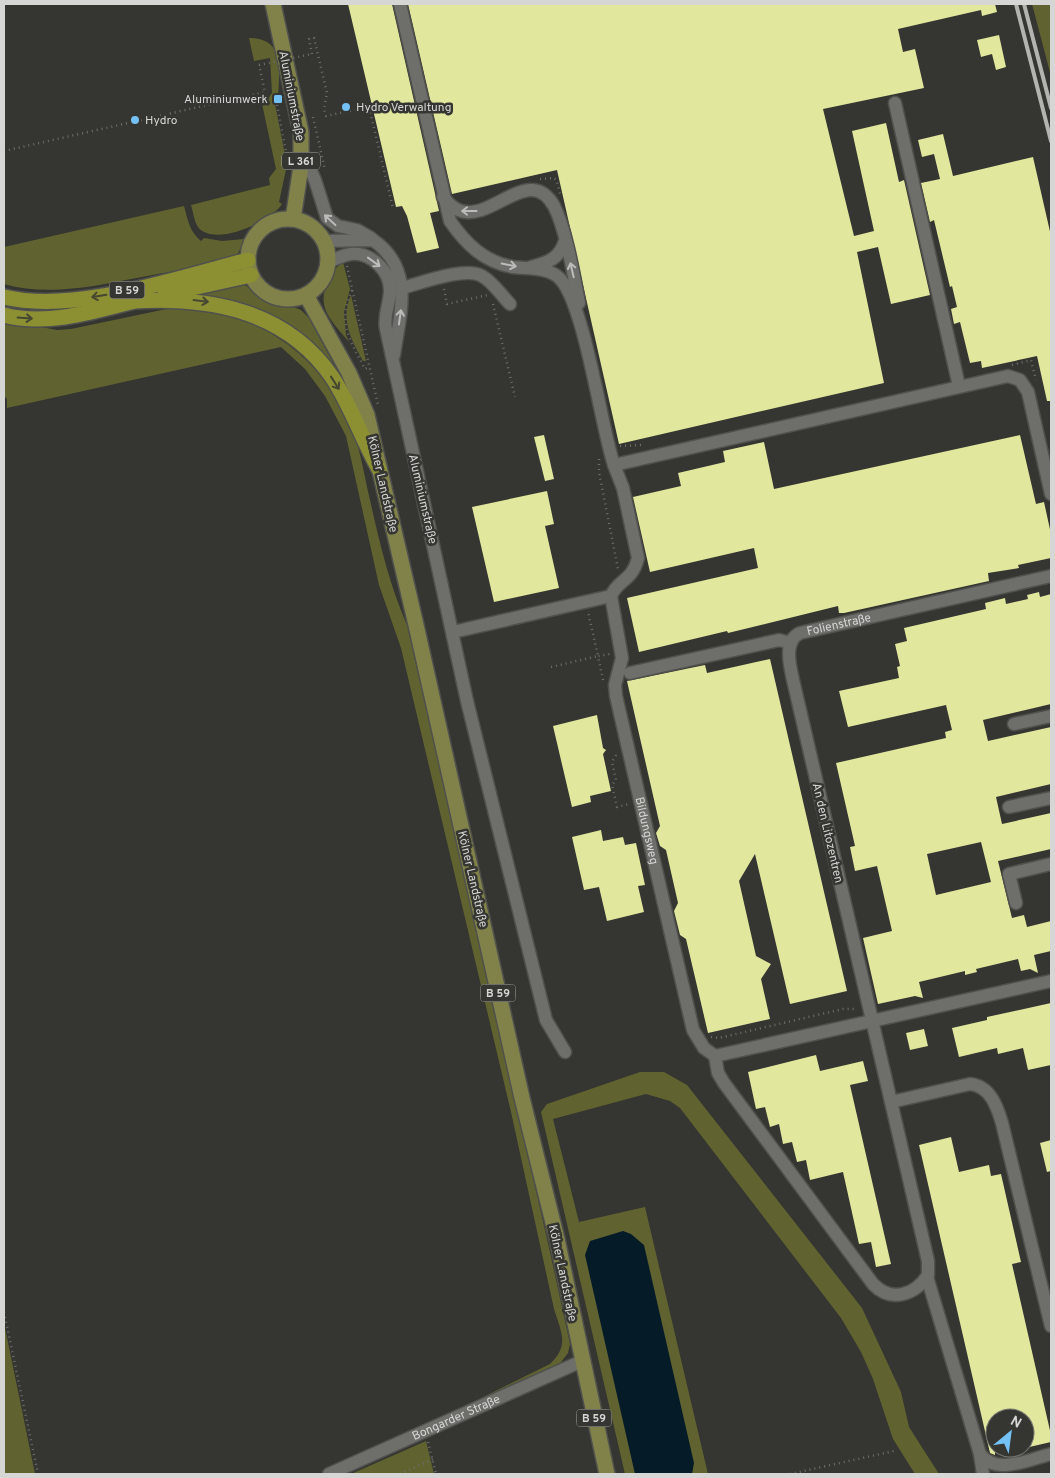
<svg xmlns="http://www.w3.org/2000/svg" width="1055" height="1478" viewBox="0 0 1055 1478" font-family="Overpass,sans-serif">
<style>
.green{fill:#606330}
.water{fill:#061b28}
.building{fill:#e1e79d;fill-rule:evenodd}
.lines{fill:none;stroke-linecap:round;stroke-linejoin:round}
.minor-casing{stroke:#50514d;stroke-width:15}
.major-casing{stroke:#50514d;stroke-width:18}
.highway-casing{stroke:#50514d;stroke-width:18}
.path{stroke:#6e6e6b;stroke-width:2.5;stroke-dasharray:1 4;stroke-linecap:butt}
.minor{stroke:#6e6e6a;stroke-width:12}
.major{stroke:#808249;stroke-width:15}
.highway{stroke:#8c9033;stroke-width:15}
.rail{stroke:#b3b3b0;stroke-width:4}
.path-bridge{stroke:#6e6e6b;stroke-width:2.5;stroke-dasharray:1 4;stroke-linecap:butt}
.oneway{stroke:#bcbcba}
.oneway2{stroke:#464731}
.poi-dot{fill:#73c1f5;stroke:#353531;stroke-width:2}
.labels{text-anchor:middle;stroke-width:5;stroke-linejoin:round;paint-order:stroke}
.shield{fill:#353531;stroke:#a6a6a3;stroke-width:1}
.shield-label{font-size:11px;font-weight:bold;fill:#d6d6d4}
.street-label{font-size:12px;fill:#d6d6d4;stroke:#353531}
.poi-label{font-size:12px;fill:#d6d6d4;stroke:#353531;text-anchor:start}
</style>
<rect width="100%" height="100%" fill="#353531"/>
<!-- green -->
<g class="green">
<path d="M1032 4H1051V76Z"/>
<path d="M249 38C286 38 279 71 278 98L274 99 287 165 279 202 282 204C272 221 214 248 198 227 194 221 193 211 191 205L270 185 269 178 276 169 261 99 269 97 272 93 270 58 254 61Z"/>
<path d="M184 206C188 220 189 231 201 241L204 238 222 241 244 239C242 246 239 254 233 259 221 266 189 272 176 271 120 279 59 300 4 284V247Z"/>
<path d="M343 262 350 289 344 312 346 335 349 342C333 322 314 307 329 280 333 272 336 267 343 262Z"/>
<path d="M242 283 272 304 291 306 301 310 309 318 340 376 303 339 182 296Z"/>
<path d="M351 295 366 361H363C351 339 340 320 351 295Z"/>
<path d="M176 307C249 308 313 349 346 414 357 436 362 462 367 487 378 535 387 579 407 625L550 1252 570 1344 568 1353 558 1366 421 1428 550 1364C570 1345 561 1332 554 1309L511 1112 401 648 379 585 346 436 325 396 305 369 281 347 7 408V399L4 396V320L57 330 71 329Z"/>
<path d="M640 1072H664L687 1085 862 1308 901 1392 909 1427 939 1474H915L893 1439 873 1379 861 1352 841 1318 680 1108 670 1101 646 1094 553 1119 579 1222 645 1207 708 1474H625L541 1112 547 1104Z"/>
<path d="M4 1323 35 1474H4Z"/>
<path d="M426 1441 434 1474H351Z"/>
</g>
<!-- water -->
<path class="water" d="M623 1231 631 1234 644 1245 694 1463 692 1474H635L585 1255 590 1241Z"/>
<!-- building -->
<g class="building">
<path d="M348 4H392L439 211 430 213 439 248 417 253 407 216 402 206 396 207Z"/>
<path d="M408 4H995L997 12 982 16 981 10 898 29 903 52 915 49 924 88 823 109 854 236 874 231 852 131 886 123 899 182 904 180 930 295 891 304 878 247 857 252 884 383 619 444 557 170 452 194Z"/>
<path d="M999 35 1006 67 996 70 992 54 981 57 977 40Z"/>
<path d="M943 134 953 176 1033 157 1051 236V401H1047L1037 356 982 368 981 361 970 363 960 322 954 324 951 309 957 307 952 286 950 287 934 220 930 222 921 183 940 179 934 154 922 157 918 140Z"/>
<path d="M544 435 554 479 545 481 534 437Z"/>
<path d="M1020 435 1036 504 1044 502 1051 534V558L1018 565 1019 568 988 573 989 581 844 613H839L838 606 728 633 727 631 639 652 627 598 758 568 754 548 650 572 633 497 681 486 678 473 725 462 723 451 764 442 774 489Z"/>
<path d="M547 491 554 524 545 526 559 588 494 602 472 507Z"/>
<path d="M1039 592 1040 597 1051 594V704L983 720 988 741 1051 727V784L996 797 1002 824 1051 813V849L998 861 1012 918 1024 915 1027 927 1051 921V951L1034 955 1038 973 1030 969 1021 971 1018 959 976 969 977 972 965 975V971L919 982 923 998 915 996 878 1004 863 938 892 931 877 866 855 871 850 847 855 846 836 763 946 738 945 732 952 730 946 705 848 727 839 691 899 678 897 667 900 666 895 644 907 641 904 628 986 609 985 603 1005 598 1006 604 1028 599 1027 595ZM981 842 991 882 936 895 927 854Z"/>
<path d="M770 659 847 991 790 1004 755 854 739 881 756 956 771 964 761 979 770 1019 708 1033 686 939 680 935 674 911 678 903 666 850 660 846 656 833 660 826 627 681 705 665 707 673Z"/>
<path d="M597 715 603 748 606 750 603 754 611 791 590 796 591 802 572 807 553 726Z"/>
<path d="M601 830 603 841 623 837 625 845 636 843 645 885 638 886 644 912 607 921 599 887 584 890 572 837Z"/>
<path d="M1051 1003V1065L1028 1070 1023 1048 998 1054 997 1048 959 1057 952 1028 987 1020V1017Z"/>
<path d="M924 1029 928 1046 910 1050 906 1033Z"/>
<path d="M816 1055 820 1071 863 1061 868 1081 850 1085 891 1264 876 1267 871 1242 859 1244 843 1172 810 1180 806 1160 797 1162 792 1142 783 1144 779 1124 770 1127 765 1107 756 1109 748 1072Z"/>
<path d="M951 1137 959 1172 989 1165 991 1176 1001 1174 1021 1262 1012 1264 1051 1435V1442L1025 1448V1418H995V1455L990 1453 919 1145Z"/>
<path d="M1051 1140V1171L1047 1172 1040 1143Z"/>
</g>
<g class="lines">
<!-- minor casing -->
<g class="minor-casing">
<g id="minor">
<path d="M400 4 450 221C466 244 484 262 513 267 527 269 545 267 557 276 584 296 601 428 614 465"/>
<path d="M895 103 959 386"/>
<path d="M302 151 315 180 327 218 338 226 357 230 371 238"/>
<path d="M443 197C448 203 454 209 461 211 493 221 530 163 554 206 566 229 574 277 579 303"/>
<path d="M324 241 373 240C415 269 400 313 394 355"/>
<path d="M328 262C336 259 343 255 351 254 371 252 390 271 390 290 390 304 383 315 386 329L467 701 546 1020 565 1052"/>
<path d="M531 267C549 262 559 259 565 241"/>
<path d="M402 288C421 283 465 266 482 276 493 282 501 295 510 304"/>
<path id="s1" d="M611 596 622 658 615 685 616 696 693 1030 704 1048 715 1056"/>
<path d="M453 632 611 596C618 579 632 582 638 558L623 488 614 465 1008 376 1020 380 1028 392 1051 494"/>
<path d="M630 673 779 640 791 643"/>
<path d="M1014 724 1051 716"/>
<path d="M1009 807 1051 798"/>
<path d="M1016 903 1009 874 1051 864"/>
<path id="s2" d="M715 1056 718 1073 724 1083 873 1284C891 1303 915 1295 928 1275V1261L793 680C790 666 783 641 800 633L1051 576"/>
<path d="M715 1056 1051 981"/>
<path d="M891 1102 970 1084C990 1086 997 1106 1002 1123L1051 1326"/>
<path d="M927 1277 980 1454C996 1476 1030 1459 1051 1454"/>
<path d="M980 1454 983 1474"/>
<path id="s3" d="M329 1474 582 1361"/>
</g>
</g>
<!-- major casing -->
<g class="major-casing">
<g id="major">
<path d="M273 4 301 132V166L293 219"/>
<circle cx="288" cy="259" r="40"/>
<path d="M306 295 349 373 367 415 416 625 522 1098 557 1239 607 1474"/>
</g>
</g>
<!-- highway casing -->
<g class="highway-casing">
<g id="highway">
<path d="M165 294 251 275"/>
<path d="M4 297C75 314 177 278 248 260"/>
<path d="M134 301C210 297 286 310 332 377 351 406 362 439 379 469"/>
<path d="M4 315C48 327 99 310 142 299"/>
</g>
</g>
<!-- path -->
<g class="path">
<path d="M312 54 309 39 314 38 327 93 324 109 326 116 369 107 393 208"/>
<path d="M276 100 286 152"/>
<path d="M313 117 325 170"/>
<path d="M4 151 265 92 259 65"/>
<path d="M540 179 554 178 557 181 560 194"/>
<path d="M347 266 378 405"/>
<path d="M444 289 447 304 488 295"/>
<path d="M352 290C337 323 350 340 365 369L369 367"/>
<path d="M493 304 515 397"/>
<path d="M1012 365 1031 360 1036 380"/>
<path d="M620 446 641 445"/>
<path d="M599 459V472L618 569"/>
<path d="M551 667 598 656 588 612"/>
<path d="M603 680 598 656 610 654"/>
<path d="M616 755 612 762 616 780 612 785 617 807 629 804"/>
<path d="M711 1037 719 1038 843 1009H857"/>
<path d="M4 1312 38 1474"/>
<path d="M428 1442 436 1474"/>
<path d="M400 1474 433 1459"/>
<path d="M790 1474 894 1451"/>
</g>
<!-- minor -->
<use href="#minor" class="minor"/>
<!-- major -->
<use href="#major" class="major"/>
<!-- highway -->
<use href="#highway" class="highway"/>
<!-- rail -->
<g class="rail">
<path d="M1016 4 1051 141"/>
<path d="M1024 4 1051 108"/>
</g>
<!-- path-bridge -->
<path class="path-bridge" d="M259 65 312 54"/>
</g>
<!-- one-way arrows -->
<defs><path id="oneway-shaft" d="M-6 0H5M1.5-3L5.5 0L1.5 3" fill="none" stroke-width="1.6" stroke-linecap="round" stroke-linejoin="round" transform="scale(1.25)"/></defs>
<g class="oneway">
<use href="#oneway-shaft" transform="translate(469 211) rotate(-180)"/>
<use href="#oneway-shaft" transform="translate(330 220) rotate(-137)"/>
<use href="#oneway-shaft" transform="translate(374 262) rotate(36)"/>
<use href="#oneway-shaft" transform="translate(509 265) rotate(11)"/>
<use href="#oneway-shaft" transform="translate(572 270) rotate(-103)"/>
<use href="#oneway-shaft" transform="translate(400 317) rotate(-82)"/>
</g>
<g class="oneway2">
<use href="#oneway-shaft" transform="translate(99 296) rotate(170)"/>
<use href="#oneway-shaft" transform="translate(201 301) rotate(7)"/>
<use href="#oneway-shaft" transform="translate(25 318) rotate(4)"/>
<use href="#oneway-shaft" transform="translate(335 383) rotate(58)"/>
</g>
<!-- markers -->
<g class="poi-dot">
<rect x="273" y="94" width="10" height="10" rx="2.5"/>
<circle cx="346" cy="107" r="5"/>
<circle cx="135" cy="120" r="5"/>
</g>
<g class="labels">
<!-- shield labels -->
<g class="shield">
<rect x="282" y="152.5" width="38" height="17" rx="4"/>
<rect x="109.5" y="281.5" width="35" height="17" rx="4"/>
<rect x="480.5" y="984.5" width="35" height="17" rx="4"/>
<rect x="576.5" y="1409.5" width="35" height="17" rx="4"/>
</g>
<g class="shield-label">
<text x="301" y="165">L 361</text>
<text x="127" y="294">B 59</text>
<text x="498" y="997">B 59</text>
<text x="594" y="1422">B 59</text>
</g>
<!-- street labels -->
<g class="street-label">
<text transform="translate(292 96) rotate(79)" y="4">Aluminiumstraße</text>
<text transform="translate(383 484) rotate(77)" y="4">Kölner Landstraße</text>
<text transform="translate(423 499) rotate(77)" y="4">Aluminiumstraße</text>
<text dy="4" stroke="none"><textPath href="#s2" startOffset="1046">Folienstraße</textPath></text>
<text dy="4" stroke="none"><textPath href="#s1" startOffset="240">Bildungsweg</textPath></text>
<text transform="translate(828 833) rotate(77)" y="4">An den Litozentren</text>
<text transform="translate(473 879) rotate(77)" y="4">Kölner Landstraße</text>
<text transform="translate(563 1273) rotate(78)" y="4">Kölner Landstraße</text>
<text dy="4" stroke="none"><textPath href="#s3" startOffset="139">Bongarder Straße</textPath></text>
</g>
<!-- poi labels -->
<g class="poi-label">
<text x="268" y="103" text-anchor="end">Aluminiumwerk</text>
<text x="356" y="111">Hydro Verwaltung</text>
<text x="145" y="124">Hydro</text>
</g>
</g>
<!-- border -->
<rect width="1055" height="1478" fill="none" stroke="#d6d6d4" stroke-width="10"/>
<!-- north arrow -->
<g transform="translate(1010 1433) rotate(29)"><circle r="24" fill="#353531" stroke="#757572"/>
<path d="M0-4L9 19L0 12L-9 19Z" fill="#73c1f5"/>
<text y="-8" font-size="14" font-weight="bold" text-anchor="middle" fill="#d6d6d4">N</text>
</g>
</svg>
